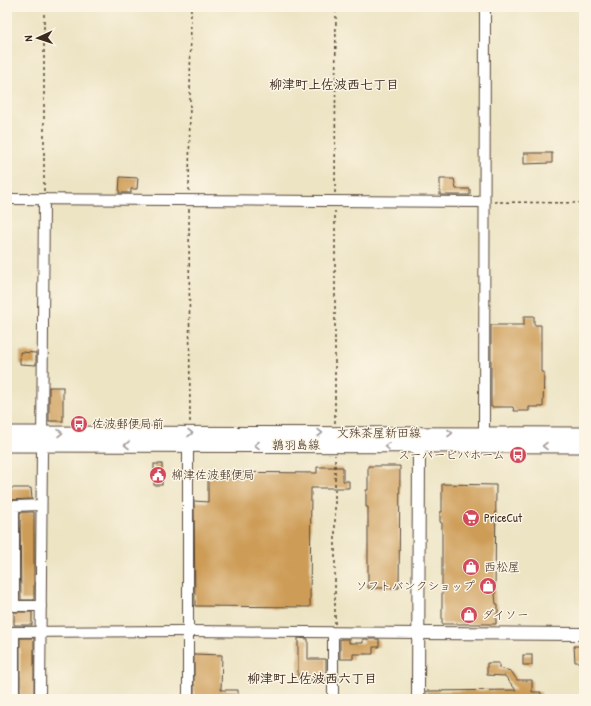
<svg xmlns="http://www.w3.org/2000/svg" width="591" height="706" viewBox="0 0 591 706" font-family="'Patrick Hand','Klee One',sans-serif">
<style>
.building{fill:#cd9c56}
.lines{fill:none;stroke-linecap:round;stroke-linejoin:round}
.minor-casing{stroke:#564637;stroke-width:12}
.tertiary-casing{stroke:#564637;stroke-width:14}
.secondary-casing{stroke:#564637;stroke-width:15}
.path{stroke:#564637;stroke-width:1.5;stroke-dasharray:3 3;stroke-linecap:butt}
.minor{stroke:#fff;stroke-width:10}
.tertiary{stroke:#fff;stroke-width:12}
.secondary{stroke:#fff;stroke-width:13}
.oneway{stroke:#a79f9a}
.labels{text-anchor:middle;stroke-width:3;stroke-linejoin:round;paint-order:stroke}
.poi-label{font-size:12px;fill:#3b2a1e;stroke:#fcf5e5;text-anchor:start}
.street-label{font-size:12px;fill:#3b2a1e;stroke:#fcf5e5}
.neighbourhood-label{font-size:13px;font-weight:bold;fill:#3b2a1e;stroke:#fcf5e5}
</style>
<rect width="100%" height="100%" fill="#fcf5e5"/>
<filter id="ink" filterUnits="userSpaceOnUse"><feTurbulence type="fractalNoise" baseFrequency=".025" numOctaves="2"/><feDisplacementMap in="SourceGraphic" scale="8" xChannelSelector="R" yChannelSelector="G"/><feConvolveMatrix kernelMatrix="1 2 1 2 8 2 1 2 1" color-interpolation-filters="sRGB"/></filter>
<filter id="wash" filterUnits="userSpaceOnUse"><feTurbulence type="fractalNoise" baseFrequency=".012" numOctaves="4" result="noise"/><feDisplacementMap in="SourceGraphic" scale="16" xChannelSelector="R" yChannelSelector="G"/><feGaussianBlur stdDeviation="0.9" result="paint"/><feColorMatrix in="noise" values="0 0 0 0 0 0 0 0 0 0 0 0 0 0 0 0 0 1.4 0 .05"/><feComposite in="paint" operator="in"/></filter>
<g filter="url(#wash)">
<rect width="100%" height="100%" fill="#ede4c4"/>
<g id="blocks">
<!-- building -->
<g class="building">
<path d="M524 153H552V163L524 164Z"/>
<path d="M120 177 138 178 137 189H131V193H119Z"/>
<path d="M440 179H454L456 189H470V195H440Z"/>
<path d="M524 316H534V325H541V372H544L543 407H529V411H514L513 407H491V325H524Z"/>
<path d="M20 352 36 353V365L20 364Z"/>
<rect x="49" y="387" width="14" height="34"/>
<rect x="154" y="464" width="8" height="21"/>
<path d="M368 466H400L399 588H368V507H366V490H368Z"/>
<path d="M317 467H343V481H349V488H311L310 607 195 606 194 501 208 502V472L317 473Z"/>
<path d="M442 484 496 485 495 594 496 604H498V614H496V624H442V523L440 522V512H442Z"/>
<path d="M7 488H31L32 499 7 500Z"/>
<path d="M20 512H34V600H21Z"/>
<rect x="14" y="612" width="18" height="13"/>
<path d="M20 638H34V697L30 699H20Z"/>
<path d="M298 638 308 639V659H326V680H298Z"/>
<path d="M340 639H349V643H363V639H379V647H373V654H353V659H340Z"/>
<path d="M574 646H583V662H575Z"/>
<path d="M194 654 222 655 221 690H238V699H194Z"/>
<rect x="523" y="655" width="9" height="10"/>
<path d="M487 663H499V668L511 671 517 680H532V692H541L540 699H426V691L516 690 505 676 487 675Z"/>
</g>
</g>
</g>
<g filter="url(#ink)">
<use href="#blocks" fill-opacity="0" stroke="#564637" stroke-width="1"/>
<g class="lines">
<!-- minor casing -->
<g class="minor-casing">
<g id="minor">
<path d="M7 199 484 202"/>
<path d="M484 434 485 7"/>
<path d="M41 606H14V506L41 505"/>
<path d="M7 632 188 631 418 633"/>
<path d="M333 633V699"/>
<path d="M14 699V632"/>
<path d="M40 699 44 199"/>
<path d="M188 699V444"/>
</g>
</g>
<!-- tertiary casing -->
<g class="tertiary-casing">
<g id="tertiary">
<path d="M418 633 584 634"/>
<path d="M418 699 419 446"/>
</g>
</g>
<!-- secondary casing -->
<g class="secondary-casing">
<g id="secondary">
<path d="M7 433 584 434"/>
<path d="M7 445 584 446"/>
</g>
</g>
<!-- path -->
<g class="path">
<path d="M44 191V7"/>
<path d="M189 191 191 7"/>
<path d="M335 193 336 7"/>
<path d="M494 202 584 203"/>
<path d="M189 209 190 423"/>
<path d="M335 423V211"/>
<path d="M335 624V455"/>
</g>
<!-- minor -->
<use href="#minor" class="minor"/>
<!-- tertiary -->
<use href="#tertiary" class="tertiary"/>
<!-- secondary -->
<use href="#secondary" class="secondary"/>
</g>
<!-- one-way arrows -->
<defs><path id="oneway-chevron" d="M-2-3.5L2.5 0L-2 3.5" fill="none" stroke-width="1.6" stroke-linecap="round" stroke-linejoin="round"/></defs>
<g class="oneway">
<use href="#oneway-chevron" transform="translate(60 433)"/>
<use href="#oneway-chevron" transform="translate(190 433)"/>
<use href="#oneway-chevron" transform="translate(320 433)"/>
<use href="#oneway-chevron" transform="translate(450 433)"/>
<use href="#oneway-chevron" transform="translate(127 445) rotate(180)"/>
<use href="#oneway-chevron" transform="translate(257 445) rotate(-180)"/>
<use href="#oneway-chevron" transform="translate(387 446) rotate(-179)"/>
<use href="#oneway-chevron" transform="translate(545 446) rotate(180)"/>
</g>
</g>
<!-- icons -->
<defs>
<g id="bus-disc" transform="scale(0.9)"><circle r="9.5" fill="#d1495b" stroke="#fcf5e5"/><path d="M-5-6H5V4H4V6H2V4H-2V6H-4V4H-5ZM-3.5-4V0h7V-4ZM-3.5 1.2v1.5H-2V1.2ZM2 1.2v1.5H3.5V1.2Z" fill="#fff"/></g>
<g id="civic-disc" transform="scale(0.9)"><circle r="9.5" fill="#d1495b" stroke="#fcf5e5"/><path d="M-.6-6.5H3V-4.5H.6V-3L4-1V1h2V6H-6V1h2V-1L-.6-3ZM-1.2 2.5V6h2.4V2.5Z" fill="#fff"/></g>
<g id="supermarket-disc" transform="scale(0.9)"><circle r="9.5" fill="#d1495b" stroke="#fcf5e5"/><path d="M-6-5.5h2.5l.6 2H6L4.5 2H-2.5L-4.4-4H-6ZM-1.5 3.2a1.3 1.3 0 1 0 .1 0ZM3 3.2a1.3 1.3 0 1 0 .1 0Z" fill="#fff"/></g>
<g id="shop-disc" transform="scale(0.9)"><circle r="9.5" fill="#d1495b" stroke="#fcf5e5"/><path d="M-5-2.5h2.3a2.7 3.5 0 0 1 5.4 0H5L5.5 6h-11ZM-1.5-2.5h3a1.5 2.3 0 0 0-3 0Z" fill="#fff"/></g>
</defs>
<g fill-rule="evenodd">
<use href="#bus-disc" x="79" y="424"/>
<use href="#bus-disc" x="518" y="455"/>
<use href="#civic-disc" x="158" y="475"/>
<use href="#supermarket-disc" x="471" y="518"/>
<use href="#shop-disc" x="471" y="567"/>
<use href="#shop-disc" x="488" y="586"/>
<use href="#shop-disc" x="469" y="615"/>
</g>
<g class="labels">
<!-- poi labels -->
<g class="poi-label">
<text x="92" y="428">佐波郵便局前</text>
<text x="505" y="459" text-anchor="end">スーパービバホーム</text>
<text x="171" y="479">柳津佐波郵便局</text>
<text x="484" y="522">PriceCut</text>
<text x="484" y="571">西松屋</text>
<text x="475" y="590" text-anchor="end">ソフトバンクショップ</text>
<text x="482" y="619">ダイソー</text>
</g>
<!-- street labels -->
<g class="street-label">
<text x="379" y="437">文殊茶屋新田線</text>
<text x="296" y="449">鶉羽島線</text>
</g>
<!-- neighbourhood labels -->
<g class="neighbourhood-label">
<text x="334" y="89">柳津町上佐波西七丁目</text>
<text x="312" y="683">柳津町上佐波西六丁目</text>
</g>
</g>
<!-- margin -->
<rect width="591" height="706" fill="none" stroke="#fcf5e5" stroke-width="24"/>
<!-- north arrow -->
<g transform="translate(38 38) rotate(267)" stroke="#fcf5e5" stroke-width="3" paint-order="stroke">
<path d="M0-3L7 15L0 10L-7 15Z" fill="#3b2a1e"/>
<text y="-6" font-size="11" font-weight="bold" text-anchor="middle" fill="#3b2a1e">N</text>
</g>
</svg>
